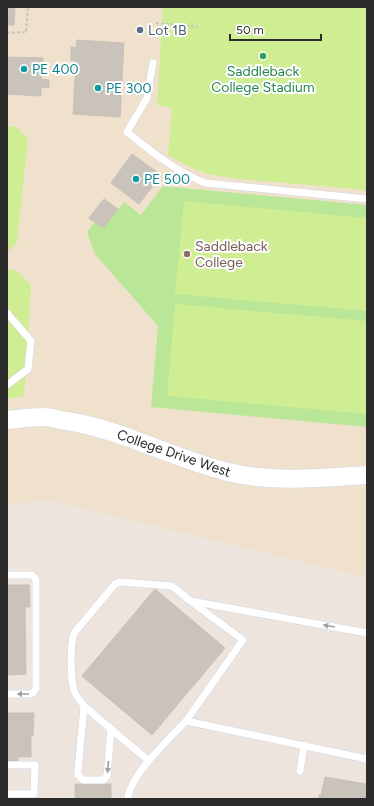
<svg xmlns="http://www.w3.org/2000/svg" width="374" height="806" viewBox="0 0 374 806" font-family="Figtree,sans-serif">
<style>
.education{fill:#f0e1cc}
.green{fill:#b9e697}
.pitch{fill:#cfed93}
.building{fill:#c9c3bb;stroke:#c9c1b6}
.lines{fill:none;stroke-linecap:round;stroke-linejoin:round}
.service-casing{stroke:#d2d7e4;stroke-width:8}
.tertiary-casing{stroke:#d2d7e4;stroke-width:19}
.path{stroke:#c4c4c4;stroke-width:2;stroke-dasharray:3 2;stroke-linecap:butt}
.service{stroke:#fff;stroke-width:7}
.tertiary{stroke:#fff;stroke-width:18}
.oneway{fill:#a0a0a0}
.service-dot{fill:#5c6f8a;stroke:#fff;stroke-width:1.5}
.leisure-dot{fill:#2e9e5b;stroke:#fff;stroke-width:1.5}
.culture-dot{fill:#0f9aa8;stroke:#fff;stroke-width:1.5}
.education-dot{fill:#8d6e63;stroke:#fff;stroke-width:1.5}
.labels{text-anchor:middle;stroke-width:4;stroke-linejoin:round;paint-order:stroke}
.service-label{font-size:14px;fill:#4e5e75;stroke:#fff;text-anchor:start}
.culture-label{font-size:14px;fill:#0d838f;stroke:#fff;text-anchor:start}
.leisure-label{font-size:14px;fill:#27864d;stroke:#fff}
.education-label{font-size:14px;fill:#785e54;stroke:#fff;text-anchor:start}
.street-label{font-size:14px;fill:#2b2b2b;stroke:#fff}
</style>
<rect width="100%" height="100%" fill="#ede5dd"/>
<!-- education -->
<path class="education" d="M7 7H367V578L53 501 7 504Z"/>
<!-- green -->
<path class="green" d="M163 186 367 205V427L151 407 158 326 95 254 87 232 95 222 103 228 124 202 141 215Z"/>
<!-- pitch -->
<g class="pitch">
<path d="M163 7H367V190L239 179 207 174 188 166 168 155 172 108 157 105Z"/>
<path d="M15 126 28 139 17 243 7 252V127Z"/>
<path d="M184 201 367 218V311L175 294Z"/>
<path d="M7 269 17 271 31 285 24 396 7 399Z"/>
<path d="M175 304 367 321V414L167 396Z"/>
</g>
<!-- building -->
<g class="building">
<path d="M7 7H15L14 25H7Z"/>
<path d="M77 40 124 43 120 117 73 114 76 61H71V47L76 48Z"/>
<path d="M7 57 43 58 41 79 49 80V88L41 87V96L7 94Z"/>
<path d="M132 154 161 175 139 204 111 183Z"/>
<path d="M104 199 118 209 103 228 89 218Z"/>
<path d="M7 585H29L30 607H25L26 674 7 675Z"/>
<path d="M155 589 225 648 152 735 82 676Z"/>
<path d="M7 713H34L33 736 31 735V757H18V761H7Z"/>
<path d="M325 777 366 784 365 790H367V799H319V795H321Z"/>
<rect x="75" y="784" width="36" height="15"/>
</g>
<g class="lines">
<!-- service casing -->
<g class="service-casing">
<g id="service">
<path d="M153 63 147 98 127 132C152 152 175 171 205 183L367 199"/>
<path d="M7 313 31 341 28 369 7 385"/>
<path d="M7 575H32L36 580V689L33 693 30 694H7"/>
<path d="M191 601 367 633"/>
<path d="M84 706 78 771V775L83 780H103L107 776 111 729"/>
<path d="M149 761 84 706C81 702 77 697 75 693 70 681 70 645 74 633L115 584 120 582 172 586 189 600 243 640 186 721"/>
<path d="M7 765H35L34 794H7"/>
<path d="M300 771 304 745"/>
<path d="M128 799C129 776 169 739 186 721L367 759"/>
</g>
</g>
<!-- tertiary casing -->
<g class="tertiary-casing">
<path id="tertiary" d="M7 420C19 419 31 417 43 417 51 417 59 420 67 421 124 430 173 459 228 472 274 483 320 478 367 475"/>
</g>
<!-- path -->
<g class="path">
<path d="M156 23 198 27"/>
<path d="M7 33 26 32 28 7"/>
</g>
<!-- service -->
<use href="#service" class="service"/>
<!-- tertiary -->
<use href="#tertiary" class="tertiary"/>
</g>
<!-- one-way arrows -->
<defs><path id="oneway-solid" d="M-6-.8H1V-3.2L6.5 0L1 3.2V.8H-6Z"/></defs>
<g class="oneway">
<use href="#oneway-solid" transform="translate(329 626) rotate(-170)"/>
<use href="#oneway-solid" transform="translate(23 694) rotate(180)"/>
<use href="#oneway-solid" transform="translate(108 767) rotate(95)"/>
</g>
<!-- markers -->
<circle class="service-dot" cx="140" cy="30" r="4"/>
<circle class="leisure-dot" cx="263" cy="56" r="4"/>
<g class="culture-dot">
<circle cx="24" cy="69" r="4"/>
<circle cx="98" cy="88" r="4"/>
<circle cx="136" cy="179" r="4"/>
</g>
<circle class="education-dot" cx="187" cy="254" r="4"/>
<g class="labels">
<!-- service labels -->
<g class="service-label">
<text x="148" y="35">Lot 1B</text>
</g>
<!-- culture labels -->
<g class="culture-label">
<text x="32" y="74">PE 400</text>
<text x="106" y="93">PE 300</text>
<text x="144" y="184">PE 500</text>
</g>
<!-- leisure labels -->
<g class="leisure-label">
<text x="263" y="76">Saddleback<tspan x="263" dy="16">College Stadium</tspan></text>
</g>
<!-- education labels -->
<g class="education-label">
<text x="195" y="251">Saddleback<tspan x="195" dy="16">College</tspan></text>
</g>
<!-- street labels -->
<g class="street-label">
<text transform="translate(174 453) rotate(19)" y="5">College Drive West</text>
</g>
</g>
<!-- border -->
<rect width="374" height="806" fill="none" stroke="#2b2b2b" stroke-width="16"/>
<!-- scale -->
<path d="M230 34v6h91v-6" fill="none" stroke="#2b2b2b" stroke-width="2"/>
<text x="236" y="34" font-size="12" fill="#2b2b2b" stroke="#ffffff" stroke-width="3" paint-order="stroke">50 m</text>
</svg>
